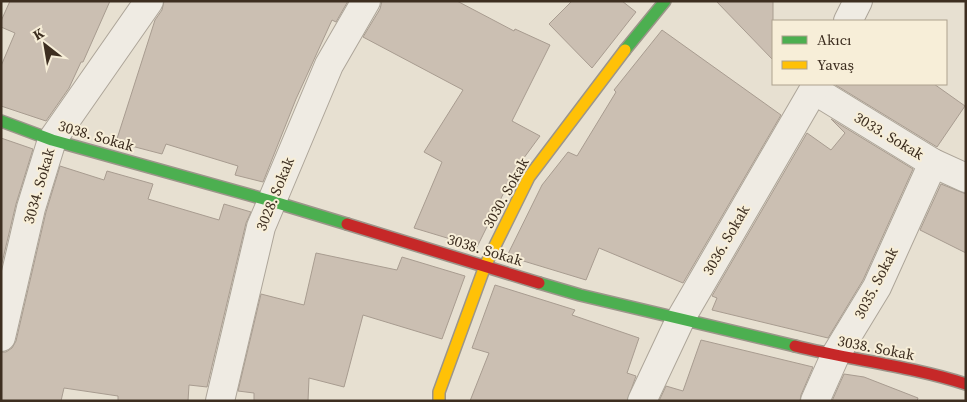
<svg xmlns="http://www.w3.org/2000/svg" width="967" height="402" viewBox="0 0 967 402" font-family="'Source Serif 4',serif">
<style>
.building{fill:#cbbfb2;stroke:#a89c90}
.lines{fill:none;stroke-linecap:round;stroke-linejoin:round}
.street-casing{stroke:#ada599;stroke-width:30}
.fast-casing{stroke:#9c958a;stroke-width:14}
.slow-casing{stroke:#9c958a;stroke-width:14}
.jam-casing{stroke:#9c958a;stroke-width:14}
.street{stroke:#efebe3;stroke-width:28}
.fast{stroke:#4caf50;stroke-width:11}
.slow{stroke:#ffc107;stroke-width:11}
.jam{stroke:#c62828;stroke-width:11}
.labels{text-anchor:middle;stroke-width:4;stroke-linejoin:round;paint-order:stroke}
.street-label{font-size:15px;fill:#3d2e20;stroke:#f7eed8}
</style>
<rect width="100%" height="100%" fill="#e7e0d1"/>
<!-- building -->
<g class="building">
<path d="M10 1H110L83 62H81L69 88 46 121 1 106V66L15 33 1 27V21Z"/>
<path d="M164 1H348L336 22 332 20 296 99 263 182 235 175 238 166 166 144 162 154 116 142 155 20 162 10Z"/>
<path d="M382 1H457L514 31 515 29 550 45 512 121 540 136 515 170 477 247 414 228 442 162 424 152 463 90 363 37 380 9Z"/>
<path d="M572 1H622L636 12 592 68 549 24Z"/>
<path d="M716 1H773V60Z"/>
<path d="M662 30 781 115 683 283 599 248 586 280 507 256 542 185 568 152 577 156 616 92 614 90Z"/>
<path d="M834 84H934L965 106 937 147Z"/>
<path d="M831 119 913 169 863 280 828 338 712 310 717 298 712 296 807 133 831 150 845 133Z"/>
<path d="M1 138 33 149 16 204 1 267Z"/>
<path d="M60 166 104 180 107 171 153 184 148 199 219 220 224 204 251 212 246 223 207 387 189 385 188 401H118V396L64 388 61 401H1V352H6L12 348 16 341 46 212Z"/>
<path d="M941 184 966 194V253L920 230Z"/>
<path d="M316 253 397 270 402 257 465 276 442 339 363 315 344 387 309 378 308 401H254V393L238 391 261 294 304 305Z"/>
<path d="M495 285 575 310 572 315 639 338 627 373 636 376 627 401H470L489 353 472 348Z"/>
<path d="M701 340 813 367 801 395 800 401H659L666 386 683 391Z"/>
<path d="M844 374 864 377 918 398 917 401H832Z"/>
</g>
<g class="lines">
<!-- street casing -->
<g class="street-casing">
<g id="street">
<path d="M848 21 858 1"/>
<path d="M814 90 933 163 966 178"/>
<path d="M1 337 31 208 52 140 149 1"/>
<path d="M220 401 261 227 329 65 366 1"/>
<path d="M642 401 681 318 817 84"/>
<path d="M815 401 835 356 877 287 933 163"/>
</g>
</g>
<!-- fast casing -->
<g class="fast-casing">
<g id="fast">
<path d="M625 50 665 1"/>
<path d="M1 121 52 140 271 201 347 224"/>
<path d="M539 283 580 295 795 346"/>
</g>
</g>
<!-- slow casing -->
<g class="slow-casing">
<path id="slow" d="M439 401V392L485 266 529 177 625 50"/>
</g>
<!-- jam casing -->
<g class="jam-casing">
<g id="jam">
<path d="M347 224 539 283"/>
<path d="M795 346C851 360 911 366 966 384"/>
</g>
</g>
<!-- street -->
<use href="#street" class="street"/>
<!-- fast -->
<use href="#fast" class="fast"/>
<!-- slow -->
<use href="#slow" class="slow"/>
<!-- jam -->
<use href="#jam" class="jam"/>
</g>
<g class="labels">
<!-- street labels -->
<g class="street-label">
<text transform="translate(96 136) rotate(16)" y="5">3038. Sokak</text>
<text transform="translate(889 136) rotate(31)" y="5">3033. Sokak</text>
<text transform="translate(39 186) rotate(-74)" y="5">3034. Sokak</text>
<text transform="translate(506 193) rotate(-61)" y="5">3030. Sokak</text>
<text transform="translate(275 194) rotate(-68)" y="5">3028. Sokak</text>
<text transform="translate(726 240) rotate(-60)" y="5">3036. Sokak</text>
<text transform="translate(485 250) rotate(17)" y="5">3038. Sokak</text>
<text transform="translate(876 283) rotate(-63)" y="5">3035. Sokak</text>
<text transform="translate(876 348) rotate(11)" y="5">3038. Sokak</text>
</g>
</g>
<!-- border -->
<rect width="967" height="402" fill="none" stroke="#3d2e20" stroke-width="5"/>
<!-- legend -->
<rect x="772" y="20" width="175" height="65" fill="#f7eed8" stroke="#ada18e"/>
<rect x="782" y="36" width="25" height="8" fill="#4caf50" stroke="#ada18e"/>
<text x="817" y="45" font-size="15" fill="#3d2e20">Akıcı</text>
<rect x="782" y="61" width="25" height="8" fill="#ffc107" stroke="#ada18e"/>
<text x="817" y="70" font-size="15" fill="#3d2e20">Yavaş</text>
<!-- north arrow -->
<g transform="translate(45 45) rotate(329)" stroke="#f7eed8" stroke-width="4" paint-order="stroke">
<path d="M0-4L9 19L0 12L-9 19Z" fill="#3d2e20"/>
<text y="-8" font-size="14" font-weight="bold" text-anchor="middle" fill="#3d2e20">K</text>
</g>
</svg>
